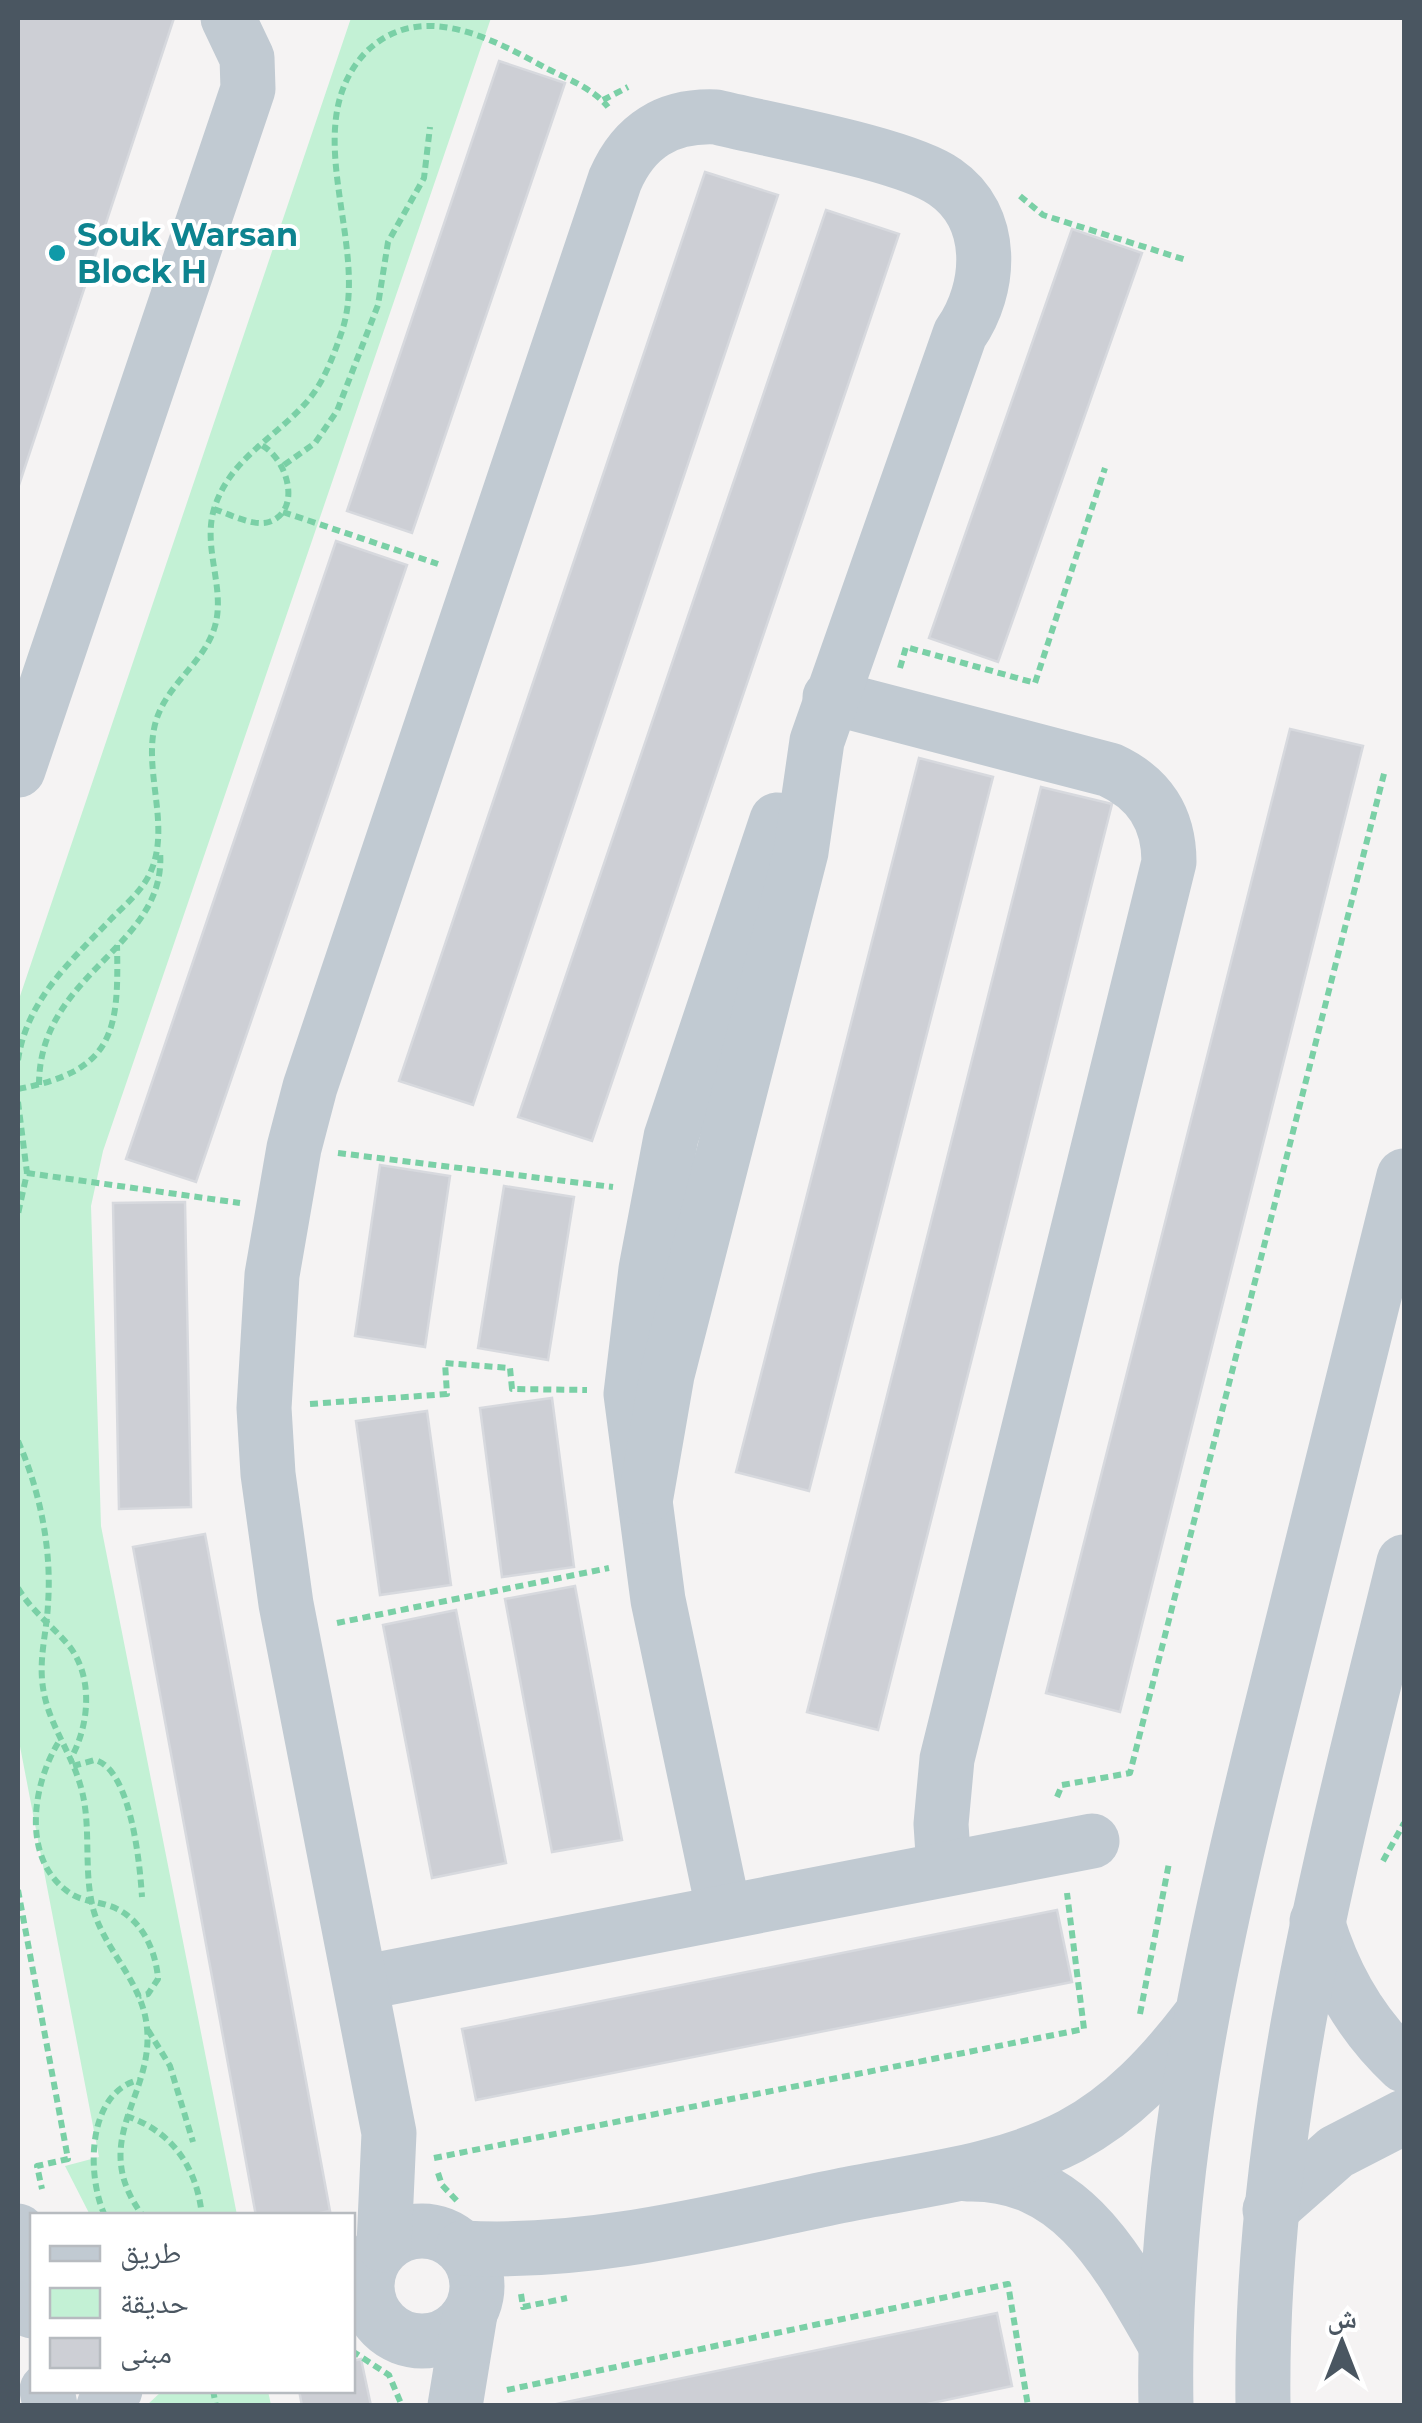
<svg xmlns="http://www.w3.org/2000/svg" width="1422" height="2423" viewBox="0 0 1422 2423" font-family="Montserrat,'Noto Naskh Arabic',sans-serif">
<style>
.green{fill:#c3f1d5}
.building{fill:#cdcfd5;stroke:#d7d9de;stroke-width:2.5}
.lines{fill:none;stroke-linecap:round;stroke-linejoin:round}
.path{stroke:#7ad0a6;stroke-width:6;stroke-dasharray:8 5;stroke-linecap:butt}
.minor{stroke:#c1cad2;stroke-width:55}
.culture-dot{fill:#0f9aa8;stroke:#fff;stroke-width:4}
.labels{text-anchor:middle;stroke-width:8;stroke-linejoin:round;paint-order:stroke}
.culture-label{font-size:32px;font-weight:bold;fill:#0d838f;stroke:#fff;text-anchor:start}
</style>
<rect width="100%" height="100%" fill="#f5f3f3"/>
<!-- green -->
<g class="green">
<path d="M351 18H491L103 1151 91 1206 101 1526 237 2215H90L65 2166 99 2157 18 1736V1002Z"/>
<path d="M162 2391H268L271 2405H147Z"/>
</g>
<!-- building -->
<g class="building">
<path d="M18 18H174L18 488Z"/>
<path d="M499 61 565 83 412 533 347 511Z"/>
<path d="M705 172 778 195 473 1105 399 1081Z"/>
<path d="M826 210 899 234 592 1141 518 1117Z"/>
<path d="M1072 229 1142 253 998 662 929 638Z"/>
<path d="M336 541 407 565 196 1182 126 1159Z"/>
<path d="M1290 729 1363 746 1120 1712 1046 1693Z"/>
<path d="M919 758 993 777 809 1491 736 1472Z"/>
<path d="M1041 787 1112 804 878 1730 807 1712Z"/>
<path d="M380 1165 450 1176 425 1347 355 1336Z"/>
<path d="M504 1186 574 1197 548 1360 478 1348Z"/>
<path d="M185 1202 191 1507 119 1509 113 1203Z"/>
<path d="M552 1398 574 1567 502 1577 480 1408Z"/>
<path d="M427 1411 451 1585 380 1595 356 1421Z"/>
<path d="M205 1534 330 2211 306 2216H256L133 1547Z"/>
<path d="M575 1586 622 1840 552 1852 505 1599Z"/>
<path d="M456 1610 506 1863 432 1878 383 1625Z"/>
<path d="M1057 1910 1072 1982 476 2100 462 2029Z"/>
<path d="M997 2313 1012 2386 918 2406H547Z"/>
<path d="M361 2359 371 2406H302L299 2390H352V2361Z"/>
</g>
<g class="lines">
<!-- path -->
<g class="path">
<path d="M603 100 628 87"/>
<path d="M1020 196 1043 215 1186 260"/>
<path d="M284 465 315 443 337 411 378 305 388 242 424 178 430 127"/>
<path d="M214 509C229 514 254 527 269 522 304 510 286 455 259 444"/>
<path d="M283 512 438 564"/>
<path d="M900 668 906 647 1035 683 1105 468"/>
<path d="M18 1060C27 999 72 960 112 918 126 904 143 890 151 871 170 826 145 776 154 729 162 686 204 665 215 626 226 587 201 546 215 506 231 459 273 439 304 405 323 385 333 357 342 331 371 244 295 127 366 52 419 0 489 37 544 67 565 78 593 88 608 107"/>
<path d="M39 1085C39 971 168 948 160 851"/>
<path d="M18 1089C114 1071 119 1032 117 945"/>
<path d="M18 1102 27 1173 18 1214"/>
<path d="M338 1153 613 1187"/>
<path d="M27 1173 240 1203"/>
<path d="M310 1404 447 1394 445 1363 510 1368 512 1389 587 1390"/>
<path d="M18 1441C40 1491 52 1549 48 1604 47 1629 40 1653 42 1679 45 1720 69 1747 80 1784 93 1826 82 1870 94 1912 107 1953 143 1983 147 2028 154 2097 87 2141 143 2216"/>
<path d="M18 1588C32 1612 53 1626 70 1647 94 1679 89 1727 70 1760"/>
<path d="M337 1623 609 1568"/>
<path d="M58 1743C33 1784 21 1857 67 1891 79 1901 95 1901 110 1906 140 1916 156 1949 158 1979L148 1994 139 1996"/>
<path d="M73 1766 95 1760C131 1769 140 1865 142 1897"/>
<path d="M1057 1797 1062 1785 1130 1773 1385 770"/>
<path d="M1383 1861 1404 1823"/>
<path d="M18 1890 68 2159 37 2166 42 2189"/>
<path d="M1140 2014 1169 1863"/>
<path d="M148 2030 170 2066 193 2142"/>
<path d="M126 2116C172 2131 197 2167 202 2216"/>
<path d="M434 2158 1084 2029 1067 1893"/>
<path d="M438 2173 442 2185 459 2203"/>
<path d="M105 2216C86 2175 87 2092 139 2080"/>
<path d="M521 2294 523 2307 567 2298"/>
<path d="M352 2351 389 2375 402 2406"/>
<path d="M213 2390 216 2406"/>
<path d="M507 2390 1008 2284 1028 2406"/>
</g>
<!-- minor -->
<g class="minor">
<path d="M830 697 1110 770C1149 788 1169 818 1169 862L947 1759 941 1824 944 1869"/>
<path d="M18 770 248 89 247 58 228 18"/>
<path d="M724 1912 658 1600 631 1394 646 1269 671 1137 777 820"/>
<path d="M1317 1921C1334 1978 1361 2025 1404 2065"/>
<path d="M361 1983 1092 1841"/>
<path d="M967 2174C1073 2171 1119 2264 1164 2342"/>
<path d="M1270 2210 1336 2152 1404 2117"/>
<circle cx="422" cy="2286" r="55"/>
<path d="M18 2231 32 2311"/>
<path d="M384 2245 389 2133 286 1604 268 1474 264 1408 272 1275 294 1148 310 1087 615 180C634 136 667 115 716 117 769 130 906 154 945 182 996 217 992 288 960 334L817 741 801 852 667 1375 646 1496"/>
<path d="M463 2248C592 2255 718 2221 844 2195 920 2180 1002 2172 1071 2136 1123 2108 1162 2066 1198 2019"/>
<path d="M47 2390 50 2406"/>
<path d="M104 2406 115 2390"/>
<path d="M455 2406 470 2314"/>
<path d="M1166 2406C1161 2161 1217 1925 1276 1690 1319 1518 1362 1347 1404 1176"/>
<path d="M1263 2406C1259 2116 1336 1840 1404 1562"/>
</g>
</g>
<!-- markers -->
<circle class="culture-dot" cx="57" cy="253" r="10"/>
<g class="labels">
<!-- culture labels -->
<g class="culture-label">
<text x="77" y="246">Souk Warsan<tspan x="77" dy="37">Block H</tspan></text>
</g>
</g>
<!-- border -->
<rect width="1422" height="2423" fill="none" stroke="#4a5661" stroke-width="40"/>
<!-- legend -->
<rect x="30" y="2213" width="325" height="180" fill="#ffffff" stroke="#b7bbc0" stroke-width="2.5"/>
<rect x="50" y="2246" width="50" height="15" fill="#c1cad2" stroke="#b7bbc0" stroke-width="2.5"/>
<text x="120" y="2263" font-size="30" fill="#4a5661">طريق</text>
<rect x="50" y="2288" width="50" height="30" fill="#c3f1d5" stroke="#b7bbc0" stroke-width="2.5"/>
<text x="120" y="2313" font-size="30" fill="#4a5661">حديقة</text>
<rect x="50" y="2338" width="50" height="30" fill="#cdcfd5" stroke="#b7bbc0" stroke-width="2.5"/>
<text x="120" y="2363" font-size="30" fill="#4a5661">مبنى</text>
<!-- north arrow -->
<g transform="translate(1342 2343)" stroke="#ffffff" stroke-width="8" paint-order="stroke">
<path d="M0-8L18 38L0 25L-18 38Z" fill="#4a5661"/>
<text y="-15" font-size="28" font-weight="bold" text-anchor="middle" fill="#4a5661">ش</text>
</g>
</svg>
